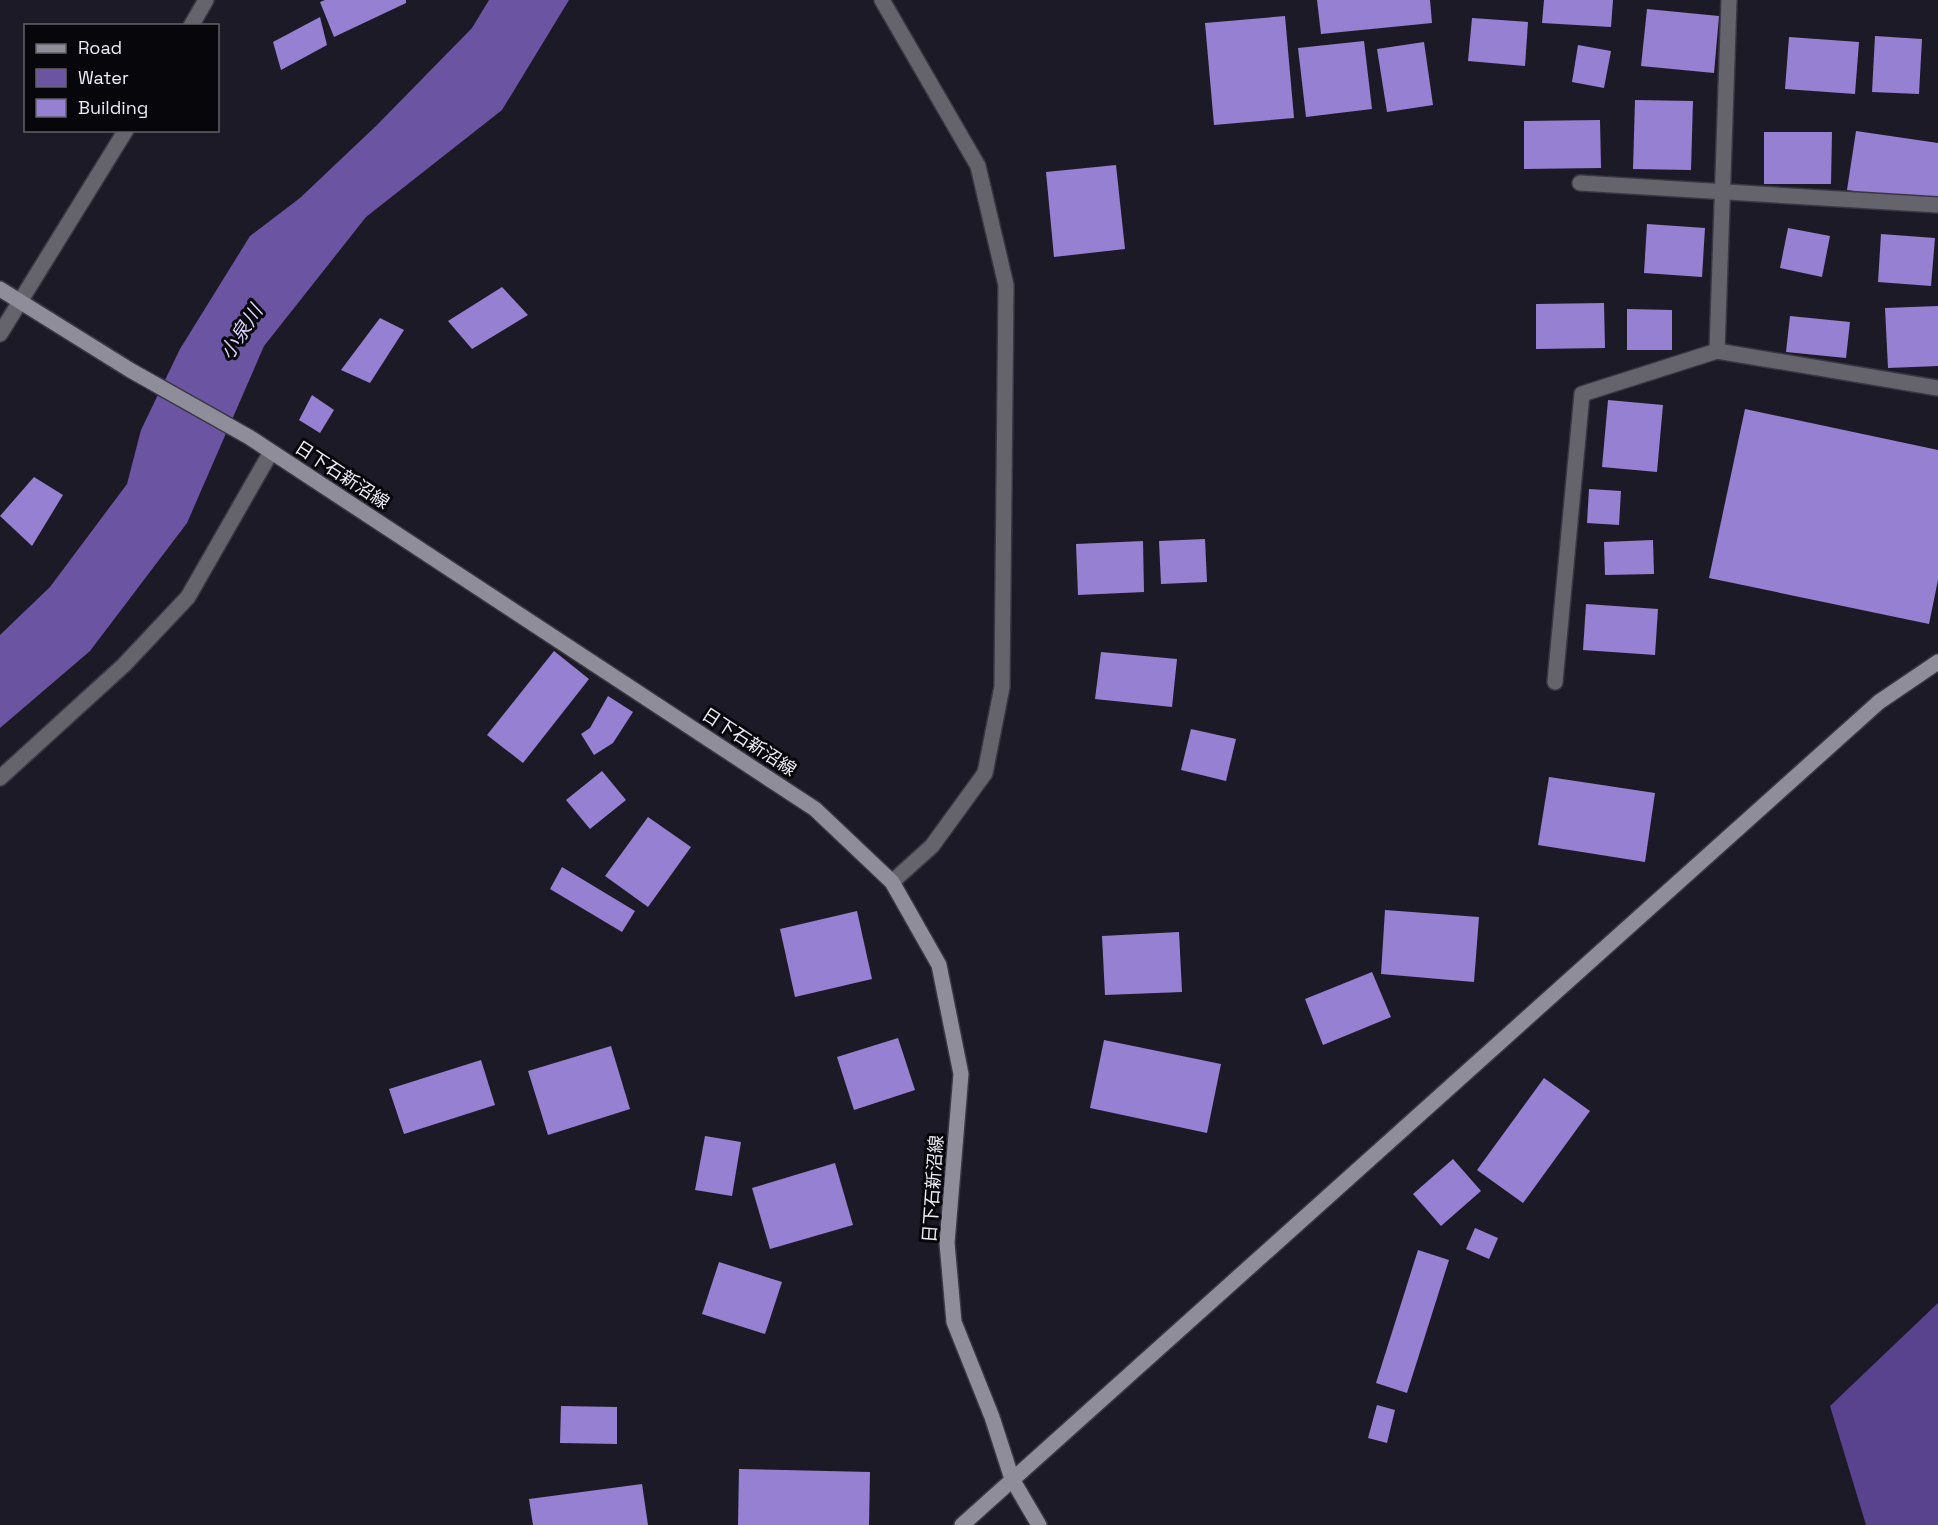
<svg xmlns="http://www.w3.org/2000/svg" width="1938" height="1525" viewBox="0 0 1938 1525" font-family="'Space Grotesk','Noto Sans JP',sans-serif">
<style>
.forest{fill:#5a438e}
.water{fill:#6b54a1}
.building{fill:#9680d2}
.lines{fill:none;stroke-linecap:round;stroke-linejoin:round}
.street-casing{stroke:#3a3745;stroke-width:18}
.secondary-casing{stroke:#3a3745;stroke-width:18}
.street{stroke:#65646c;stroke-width:15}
.secondary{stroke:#8f8d9a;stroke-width:15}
.labels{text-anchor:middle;stroke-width:6;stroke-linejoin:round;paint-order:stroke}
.street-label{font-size:18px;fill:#edebf5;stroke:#07060b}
.water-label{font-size:20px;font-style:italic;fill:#d9d0fb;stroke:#07060b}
</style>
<rect width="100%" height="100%" fill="#1d1a28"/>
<!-- forest -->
<path class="forest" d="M1938 1303V1525H1866L1830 1406Z"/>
<!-- water -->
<path class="water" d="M489 0H569L502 110 366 217 264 346 187 523 90 651 0 728V635L50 587 127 484 141 430 180 349 250 236 300 198 377 125 472 28Z"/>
<!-- building -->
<g class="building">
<path d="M325 0H406V3L334 37 320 2Z"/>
<path d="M1317 0H1430L1432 23 1321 34Z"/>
<path d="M1544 0H1613L1611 27 1542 23Z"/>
<path d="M1647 9 1719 16 1714 73 1641 66Z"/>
<path d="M1285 16 1294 118 1214 125 1205 23Z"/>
<path d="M320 17 327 45 281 70 273 42Z"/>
<path d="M1472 18 1528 22 1525 66 1468 61Z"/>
<path d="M1875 36 1922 39 1919 94 1872 92Z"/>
<path d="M1789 37 1859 42 1855 94 1785 89Z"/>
<path d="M1364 41 1372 109 1306 117 1298 48Z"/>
<path d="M1424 42 1433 105 1387 112 1377 49Z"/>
<path d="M1578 45 1611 51 1604 88 1572 82Z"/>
<path d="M1635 100 1693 101 1691 170 1633 169Z"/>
<path d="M1600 120 1601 168 1524 169V121Z"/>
<path d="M1856 131 1938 143V203L1847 190Z"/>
<path d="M1764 132H1832L1831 184H1764Z"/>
<path d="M1116 165 1125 249 1054 257 1046 172Z"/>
<path d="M1647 224 1705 228 1702 277 1644 273Z"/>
<path d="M1788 228 1830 236 1822 277 1780 268Z"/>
<path d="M1881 234 1935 238 1931 286 1878 282Z"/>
<path d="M502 287 528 315 472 349 448 321Z"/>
<path d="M1604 303 1605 348 1536 349V304Z"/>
<path d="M1938 306V366L1888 368 1885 308Z"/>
<path d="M1627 309 1672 310V350H1627Z"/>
<path d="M1790 316 1850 322 1846 358 1786 352Z"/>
<path d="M380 318 404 330 370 383 341 370Z"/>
<path d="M312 395 334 410 320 433 299 420Z"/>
<path d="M1608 400 1663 405 1657 472 1602 467Z"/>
<path d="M1745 409 1938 450V580L1929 624 1709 578Z"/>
<path d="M34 477 63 495 32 546 0 516Z"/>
<path d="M1589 489 1621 491 1619 525 1587 523Z"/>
<path d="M1205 539 1207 582 1161 584 1159 541Z"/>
<path d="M1653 540 1654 574 1605 575 1604 542Z"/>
<path d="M1143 541 1144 592 1078 595 1076 544Z"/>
<path d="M1586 604 1658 609 1655 655 1583 650Z"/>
<path d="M554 651 589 679 523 763 487 735Z"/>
<path d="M1101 652 1177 659 1172 707 1095 699Z"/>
<path d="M608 696 633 712 613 743 594 755 581 734 590 728Z"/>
<path d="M1191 729 1236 739 1226 781 1181 770Z"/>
<path d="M602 771 626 800 590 829 566 800Z"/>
<path d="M1549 777 1655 793 1645 862 1538 845Z"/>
<path d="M648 817 691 847 648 907 605 876Z"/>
<path d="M562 867 635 911 622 932 550 889Z"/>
<path d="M1385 910 1479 917 1474 982 1381 974Z"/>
<path d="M857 911 872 979 795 997 780 929Z"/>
<path d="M1179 932 1182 992 1105 995 1102 936Z"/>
<path d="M1372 972 1391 1017 1323 1045 1305 999Z"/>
<path d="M898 1038 915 1090 854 1110 837 1057Z"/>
<path d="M1104 1040 1221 1064 1207 1133 1090 1108Z"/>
<path d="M611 1046 630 1109 548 1135 528 1071Z"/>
<path d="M481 1060 495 1105 404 1134 389 1089Z"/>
<path d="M1544 1078 1590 1111 1523 1203 1477 1170Z"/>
<path d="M705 1136 741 1142 732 1196 695 1190Z"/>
<path d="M1453 1159 1481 1191 1441 1226 1413 1194Z"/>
<path d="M835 1163 853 1225 770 1249 752 1188Z"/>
<path d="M1475 1228 1498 1238 1489 1259 1466 1249Z"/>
<path d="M1418 1250 1449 1260 1407 1393 1376 1383Z"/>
<path d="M719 1262 782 1282 765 1334 702 1314Z"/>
<path d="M1377 1405 1395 1410 1387 1443 1368 1438Z"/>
<path d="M561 1406 617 1407V1444L560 1443Z"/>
<path d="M739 1469 870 1472 869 1525H738Z"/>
<path d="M642 1484 648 1525H533L529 1499Z"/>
</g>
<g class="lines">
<!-- street casing -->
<g class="street-casing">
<g id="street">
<path d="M882 0 978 166 1006 285 1002 687 985 773 932 846 892 882"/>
<path d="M191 26 206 0"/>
<path d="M1580 183 1938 205"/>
<path d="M0 334 126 130"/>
<path d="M1717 351 1729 0"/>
<path d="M1555 682 1582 394 1717 351 1938 388"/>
<path d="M0 778 124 665 188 597 271 452"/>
</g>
</g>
<!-- secondary casing -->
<g class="secondary-casing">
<g id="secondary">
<path d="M0 289 130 370 249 437 815 809 892 882 939 965 961 1074 947 1243 954 1322 992 1417 1012 1479 1039 1525"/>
<path d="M962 1525 1879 702 1938 662"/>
</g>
</g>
<!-- street -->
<use href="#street" class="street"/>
<!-- secondary -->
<use href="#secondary" class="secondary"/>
</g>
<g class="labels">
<!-- street labels -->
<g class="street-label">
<text transform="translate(342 475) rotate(33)" y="6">日下石新沼線</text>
<text transform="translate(749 742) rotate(33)" y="6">日下石新沼線</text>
<text transform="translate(933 1189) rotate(-86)" y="6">日下石新沼線</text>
</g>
<!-- water labels -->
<g class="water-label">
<text transform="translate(241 332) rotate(-57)" y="7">小泉川</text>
</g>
</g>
<!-- legend -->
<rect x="24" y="24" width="195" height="108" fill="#07060b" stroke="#636269" stroke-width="1.5"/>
<rect x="36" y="44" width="30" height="9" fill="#8f8d9a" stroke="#636269" stroke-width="1.5"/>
<text x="78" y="54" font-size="18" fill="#edebf5">Road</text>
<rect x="36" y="69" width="30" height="18" fill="#6b54a1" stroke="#636269" stroke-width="1.5"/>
<text x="78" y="84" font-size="18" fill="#edebf5">Water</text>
<rect x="36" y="99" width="30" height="18" fill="#9680d2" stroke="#636269" stroke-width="1.5"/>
<text x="78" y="114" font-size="18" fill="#edebf5">Building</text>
</svg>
